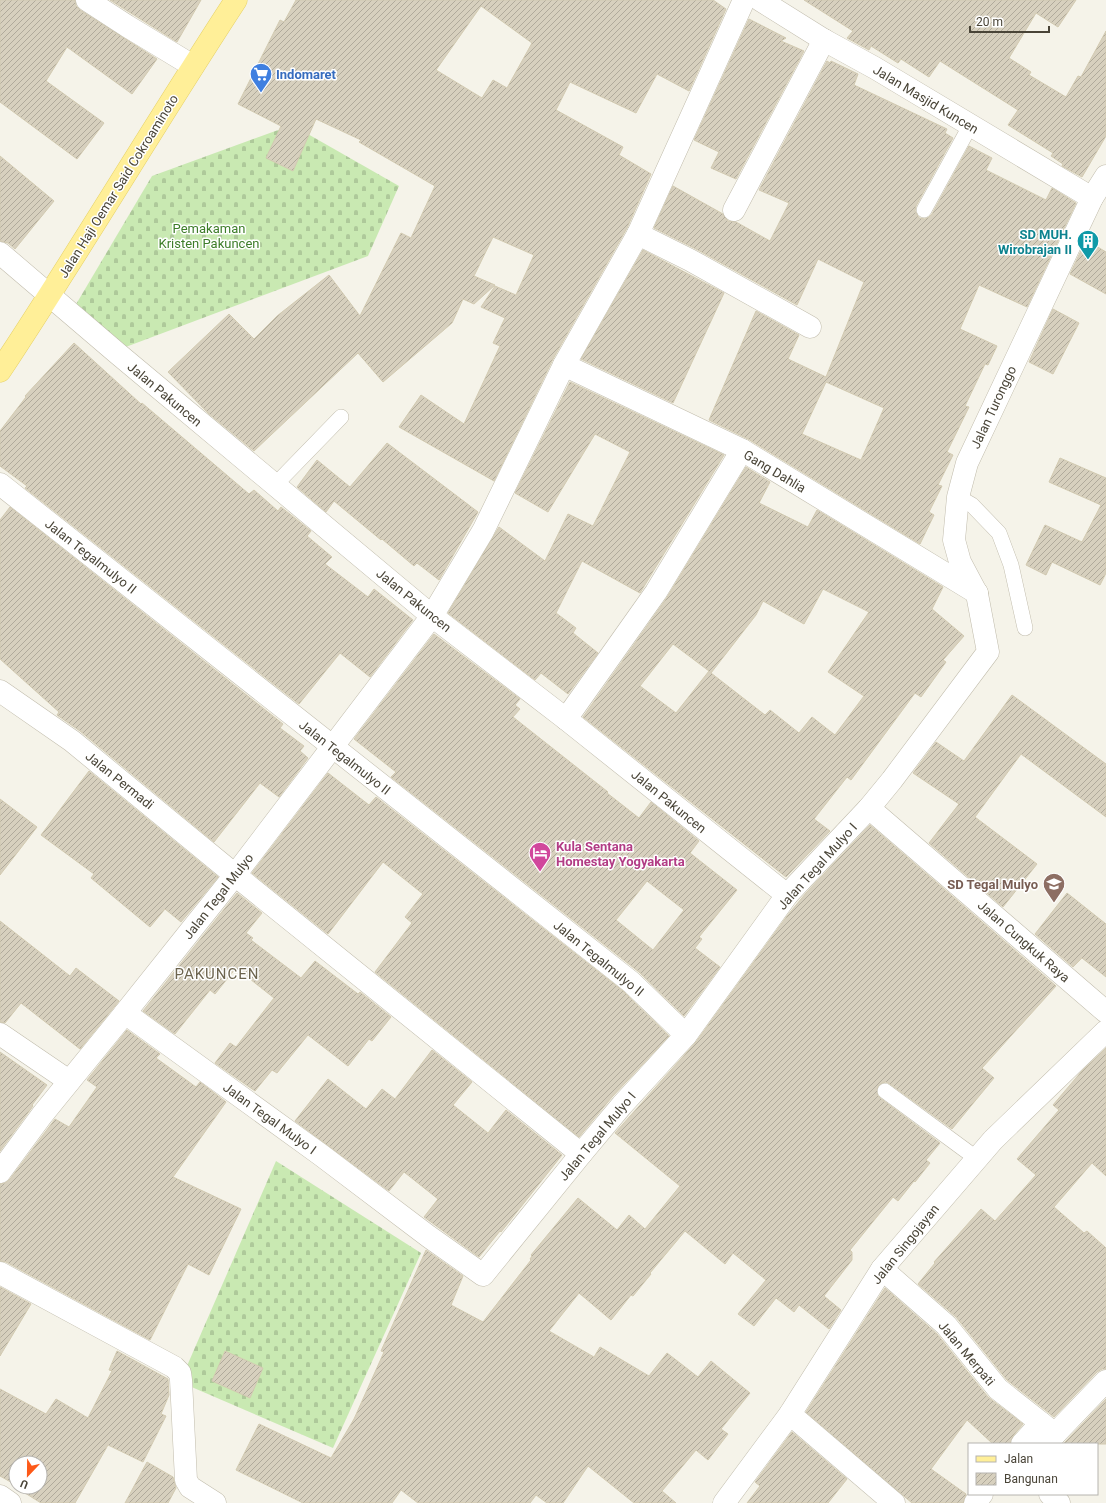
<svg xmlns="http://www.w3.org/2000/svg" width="1106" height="1503" viewBox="0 0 1106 1503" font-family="Roboto,sans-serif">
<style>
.cemetery{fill:url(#cemetery-stones)}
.building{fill:url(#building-hatch);stroke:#d2cab1;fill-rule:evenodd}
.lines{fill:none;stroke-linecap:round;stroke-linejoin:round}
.lane-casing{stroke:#c1bcac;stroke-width:16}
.street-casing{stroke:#c1bcac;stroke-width:23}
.primary-casing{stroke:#e6d166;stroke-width:23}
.lane{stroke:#fff;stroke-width:15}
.street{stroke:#fff;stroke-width:22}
.primary{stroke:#ffef98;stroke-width:22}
.labels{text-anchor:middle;stroke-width:3;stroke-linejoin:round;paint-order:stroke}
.shop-label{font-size:13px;font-weight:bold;fill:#366cbe;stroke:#fff;text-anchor:start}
.street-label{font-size:13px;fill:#494437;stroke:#fff}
.park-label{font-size:13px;fill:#3d7d29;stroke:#fff}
.culture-label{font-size:13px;font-weight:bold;fill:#0d838f;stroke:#fff;text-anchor:end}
.hotel-label{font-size:13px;font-weight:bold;fill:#b23c85;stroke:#fff;text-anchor:start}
.education-label{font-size:13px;font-weight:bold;fill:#785e54;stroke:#fff;text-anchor:end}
.quarter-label{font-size:15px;letter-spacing:1px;fill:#6c644e;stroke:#fff}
</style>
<defs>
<pattern id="cemetery-stones" width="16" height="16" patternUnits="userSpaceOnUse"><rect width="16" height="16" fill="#c9e9b2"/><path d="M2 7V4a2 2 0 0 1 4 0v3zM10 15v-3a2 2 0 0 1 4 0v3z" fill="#aec99a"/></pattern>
<pattern id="building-hatch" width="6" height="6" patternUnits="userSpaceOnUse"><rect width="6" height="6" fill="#d7d0be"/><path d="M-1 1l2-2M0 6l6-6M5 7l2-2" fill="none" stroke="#b0aa9b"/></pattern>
</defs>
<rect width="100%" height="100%" fill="#f5f3e9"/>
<!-- cemetery -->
<g class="cemetery">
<path d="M292 125 399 186 368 256 123 348 75 306 152 176Z"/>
<path d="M276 1161 421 1253 333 1448 180 1382Z"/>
</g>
<!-- building -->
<g class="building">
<path d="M0 0H75L76 6 80 10 157 59 132 94 67 47 46 81 104 123 77 159 0 102Z"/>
<path d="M110 0H201L177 42Z"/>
<path d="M296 0H713L726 9 689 91 657 74 636 113 570 82 556 110 623 147 619 155 651 174 627 228 553 359 494 481 399 427 421 395 464 424 500 346 493 343 505 318 481 307 495 286 516 295 534 255 493 237 474 276 495 285 474 304 463 299 452 323 383 382 358 353 254 451 208 413 168 372 229 314 254 339 277 316 329 275 360 316 401 233 411 238 435 186 359 142 361 140 316 119 293 171 266 158 281 126 238 104 280 20 284 22ZM481 6 532 43 507 88 493 80 482 98 436 70Z"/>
<path d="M804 0H1076L1058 27 1036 13 1009 58 1031 72 1029 75 1066 97 1078 76 1081 77 1106 31V136L1082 177 1062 166 1063 164 1051 156 1053 153 1008 125 1018 110 940 61 929 77 901 59 898 63 871 46 869 50 847 38 853 31Z"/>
<path d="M749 19 786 38 781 41 804 51 736 179 711 168 719 152 694 140Z"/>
<path d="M827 61 830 63 831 61 858 74 854 85 947 129 945 133 953 138 916 206 915 211 919 218 925 219 929 217 932 214 969 146 992 158 986 170 1046 200 1052 188 1076 203 1027 307 979 285 960 329 997 346 988 365 985 364 965 406 969 407 947 452 953 455 938 485 942 486 929 512 934 515 920 544 748 439 709 420 756 311 799 335 788 359 826 377 864 282 818 259 797 305 696 249 654 228 673 186 723 214 728 221 736 222 770 241 789 203 759 190ZM826 382 884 408 861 460 802 434Z"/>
<path d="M0 156 54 201 15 249 8 243 0 241Z"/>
<path d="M1086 240 1106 252V294L1070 274Z"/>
<path d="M643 250 724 293 673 403 581 359Z"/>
<path d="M1053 309 1079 323 1053 374 1029 362Z"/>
<path d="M74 343 141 404 142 403 249 494 254 490 278 511 281 507 311 531 307 536 332 557 325 564 368 597 374 589 413 620 370 677 340 653 299 704 25 488 27 486 0 466V431L26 397 25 396Z"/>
<path d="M570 382 724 455 640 593 582 561 556 613 576 628 573 633 598 653 568 694 541 673 535 680 448 613 499 527 545 561 568 514 593 526 630 452 595 434 548 512 515 493Z"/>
<path d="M387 443 478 512 439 580 417 563 414 566 382 539 381 540 334 501 326 512 297 487 317 460 350 487Z"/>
<path d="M1060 458 1106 478V573L1100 585 1052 562 1046 575 1026 565 1045 525 1082 542 1101 505 1049 482Z"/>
<path d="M746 467 770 482 759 503 808 527 817 510 943 587 932 609 964 636 943 660 946 662 921 697 915 693 851 780 847 777 814 819 830 831 786 877 583 717 666 599ZM823 589 869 612 828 672 864 696 835 735 812 717 799 733 770 710 765 715 711 673 756 615 763 601 804 624ZM673 644 709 671 676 713 640 686Z"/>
<path d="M10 507 283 724 280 728 304 746 300 751 308 758 279 797 260 783 214 842 80 731 57 715 59 712 0 659V520Z"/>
<path d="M434 634 520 699 515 705 520 709 513 717 608 792 607 793 639 818 651 802 699 841 690 853 737 890 699 937 702 939 695 948 720 967 684 1016 639 972 391 777 396 772 354 739ZM647 881 684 910 653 950 616 920Z"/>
<path d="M1012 695 1106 764V817L1021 754 975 817 1037 864 1003 907 929 843 959 804 913 773 936 742 964 761Z"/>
<path d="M89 771 218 877 181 922 165 909 150 927 91 878 94 874 41 835Z"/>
<path d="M328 773 369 805 376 797 623 991 669 1036 612 1097 579 1137 375 972 412 923 405 917 423 894 383 862 328 934 252 873Z"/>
<path d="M0 799 37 827 0 875Z"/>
<path d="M870 825 1056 986 982 1068 994 1078 952 1129 890 1084 886 1082 882 1083 878 1086 877 1094 880 1098 940 1143 926 1160 930 1163 915 1182 914 1181 898 1201 893 1197 850 1250 852 1252V1260L824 1296 841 1310 829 1329 799 1305 794 1312 776 1298 754 1326 738 1314 766 1280 733 1253 725 1264 685 1231 650 1273 651 1274 633 1296 631 1295 611 1320 579 1293 549 1331 594 1357 600 1347 649 1376 667 1353 698 1377 711 1361 750 1393 721 1429 728 1434 708 1460 696 1450 662 1491 676 1503H634L588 1466 563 1503H547L536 1495 530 1503H418L401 1490 392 1503H303L236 1470 259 1424 331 1458 354 1419 384 1352 381 1351 426 1250 463 1276 451 1305 483 1322 531 1260 530 1259 532 1256 531 1255 578 1198 617 1230 629 1215 645 1229 680 1186 615 1133 696 1042 787 916 806 893Z"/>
<path d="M237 893 262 913 246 933 253 938 251 940 301 978 315 961 358 994 360 992 391 1017 372 1041 369 1039 348 1066 308 1035 277 1073 272 1070 255 1091 215 1063 230 1043 236 1047 274 998 236 968 215 994 210 990 175 1034 143 1011Z"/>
<path d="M1067 893 1106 924V977L1082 958 1073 967 1035 934Z"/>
<path d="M0 921 70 976 76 968 119 1001 80 1049 21 1003 5 1023 0 1022Z"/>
<path d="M127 1030 160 1054 156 1058 196 1087 200 1082 226 1102 173 1177 241 1209 209 1275 188 1264 150 1340 6 1262 0 1261V1184L5 1183 10 1179 55 1119 69 1127 97 1087 87 1080Z"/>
<path d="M1106 1048V1176L1092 1163 1054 1207 1084 1233 1087 1231 1106 1248V1369H1102L1097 1372 1054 1417 1007 1380 956 1317 918 1284 935 1263 934 1262 981 1209 995 1221 1036 1175 1017 1159 1059 1110 1053 1105 1081 1072Z"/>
<path d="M432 1050 472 1082 453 1105 488 1133 506 1110 562 1155 501 1232 500 1231 479 1257 424 1217 438 1199 404 1172 389 1191 295 1121 328 1079 366 1109 382 1089 395 1099Z"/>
<path d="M0 1052 47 1085 32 1105 33 1106 0 1151Z"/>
<path d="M0 1287 31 1304 0 1356Z"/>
<path d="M885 1288 937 1334 988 1397 1023 1424 1013 1436 1010 1444H993L967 1420 931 1469 966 1494 963 1503H912L806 1412Z"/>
<path d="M117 1351 168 1379 169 1395 161 1414 166 1416 143 1462 108 1445 75 1503H41L25 1493 27 1491 20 1487H40V1463H16V1485L0 1476V1389L46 1414 56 1399 88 1418 112 1371 109 1370Z"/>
<path d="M225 1351 263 1368 250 1398 212 1381Z"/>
<path d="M1106 1399V1444H1063L1065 1442Z"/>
<path d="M792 1432 847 1479 828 1503H747L760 1486 755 1482Z"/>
<path d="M147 1462 173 1477 176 1488 168 1503H125Z"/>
</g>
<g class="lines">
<!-- lane casing -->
<g class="lane-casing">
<g id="lane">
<path d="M924 210 970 126"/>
<path d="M275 485 341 417"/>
<path d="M958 497 972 505 999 533 1011 565 1025 628"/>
<path d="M885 1091 976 1158"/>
</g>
</g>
<!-- street casing -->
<g class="street-casing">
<g id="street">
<path d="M87 0 127 26 193 66"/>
<path d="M760 0 824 40 875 68 1092 198"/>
<path d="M734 210 824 40"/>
<path d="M638 234 690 260 810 327"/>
<path d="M0 253 117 353 432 616 566 719 787 895"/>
<path d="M564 365 742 450 977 593"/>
<path d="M0 484 631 982 686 1035"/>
<path d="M0 691 72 741 235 875 581 1154"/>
<path d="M566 719 656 592 742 450"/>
<path d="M869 808 1106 1012"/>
<path d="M125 1013 321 1155 428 1236 483 1275 581 1154 622 1105 686 1035 787 895 869 808 892 780 988 652 977 594 960 562 954 540 958 497 967 463 1092 198 1106 176"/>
<path d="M0 1034 69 1081"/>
<path d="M0 1172 42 1115 125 1013 235 875 432 616 483 531 564 365 638 234 744 0"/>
<path d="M882 1269 946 1325 998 1389 1055 1434"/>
<path d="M0 1273 174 1367 180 1373 181 1380 186 1480 190 1487 215 1503"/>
<path d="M790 1414 894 1503"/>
<path d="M1022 1444 1041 1423"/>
<path d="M1048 1444 1055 1434 1106 1381"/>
<path d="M1050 1494 1059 1503"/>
<path d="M0 1496 10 1503"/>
<path d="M724 1503 790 1414 882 1269 993 1140 1106 1031"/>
<path d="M975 1503 982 1494"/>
</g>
</g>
<!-- primary casing -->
<g class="primary-casing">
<path id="primary" d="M0 371C81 249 156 122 236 0"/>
</g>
<!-- lane -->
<use href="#lane" class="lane"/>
<!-- street -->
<use href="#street" class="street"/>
<!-- primary -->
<use href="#primary" class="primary"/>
</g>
<!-- icons -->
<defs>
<g id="supermarket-pin" transform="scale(1.15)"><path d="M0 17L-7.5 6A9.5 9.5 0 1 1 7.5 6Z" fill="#3f7fe0" stroke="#fff"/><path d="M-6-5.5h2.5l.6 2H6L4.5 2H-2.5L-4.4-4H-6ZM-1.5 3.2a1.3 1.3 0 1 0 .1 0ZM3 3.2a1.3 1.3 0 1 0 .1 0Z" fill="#fff"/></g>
<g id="building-pin" transform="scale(1.15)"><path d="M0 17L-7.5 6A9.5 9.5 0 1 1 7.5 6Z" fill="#0f9aa8" stroke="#fff"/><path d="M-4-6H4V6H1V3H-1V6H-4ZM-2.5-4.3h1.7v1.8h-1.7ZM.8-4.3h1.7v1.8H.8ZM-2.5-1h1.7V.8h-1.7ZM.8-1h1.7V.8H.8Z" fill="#fff"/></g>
<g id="hotel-pin" transform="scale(1.15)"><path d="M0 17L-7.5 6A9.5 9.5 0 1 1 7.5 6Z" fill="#d1479c" stroke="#fff"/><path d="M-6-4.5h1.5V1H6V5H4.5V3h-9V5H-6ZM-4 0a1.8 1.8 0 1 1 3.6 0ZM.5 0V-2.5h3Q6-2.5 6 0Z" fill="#fff"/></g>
<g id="school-pin" transform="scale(1.15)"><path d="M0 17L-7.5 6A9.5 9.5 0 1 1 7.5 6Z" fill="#8d6e63" stroke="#fff"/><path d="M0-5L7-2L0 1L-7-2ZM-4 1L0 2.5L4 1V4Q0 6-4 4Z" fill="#fff"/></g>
</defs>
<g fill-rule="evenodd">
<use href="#supermarket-pin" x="261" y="74"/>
<use href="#building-pin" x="1088" y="241"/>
<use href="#hotel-pin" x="540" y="853"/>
<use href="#school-pin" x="1054" y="884"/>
</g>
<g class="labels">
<!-- shop labels -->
<g class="shop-label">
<text x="276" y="79">Indomaret</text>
</g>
<!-- street labels -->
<g class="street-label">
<text transform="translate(926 99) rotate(31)" y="5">Jalan Masjid Kuncen</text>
<text transform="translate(118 186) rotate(-58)" y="5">Jalan Haji Oemar Said Cokroaminoto</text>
<text transform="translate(165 394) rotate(40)" y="5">Jalan Pakuncen</text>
<text transform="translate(993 407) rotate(-65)" y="5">Jalan Turonggo</text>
<text transform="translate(775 471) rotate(31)" y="5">Gang Dahlia</text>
<text transform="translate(91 556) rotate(38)" y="5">Jalan Tegalmulyo II</text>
<text transform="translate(414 600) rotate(39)" y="5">Jalan Pakuncen</text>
<text transform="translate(345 757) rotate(38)" y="5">Jalan Tegalmulyo II</text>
<text transform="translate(120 780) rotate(39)" y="5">Jalan Permadi</text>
<text transform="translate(669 801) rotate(39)" y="5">Jalan Pakuncen</text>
<text transform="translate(817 866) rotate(-48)" y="5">Jalan Tegal Mulyo I</text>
<text transform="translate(218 896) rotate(-52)" y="5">Jalan Tegal Mulyo</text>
<text transform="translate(1024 941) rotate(41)" y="5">Jalan Cungkuk Raya</text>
<text transform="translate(599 958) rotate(39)" y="5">Jalan Tegalmulyo II</text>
<text transform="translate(270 1118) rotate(36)" y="5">Jalan Tegal Mulyo I</text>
<text transform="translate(597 1136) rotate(-50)" y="5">Jalan Tegal Mulyo I</text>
<text transform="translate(905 1244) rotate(-51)" y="5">Jalan Singojayan</text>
<text transform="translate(967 1353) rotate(50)" y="5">Jalan Merpati</text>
</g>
<!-- park labels -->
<g class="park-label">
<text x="209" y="233">Pemakaman<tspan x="209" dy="15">Kristen Pakuncen</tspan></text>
</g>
<!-- culture labels -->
<g class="culture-label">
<text x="1072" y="239">SD MUH.<tspan x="1072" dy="15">Wirobrajan II</tspan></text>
</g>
<!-- hotel labels -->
<g class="hotel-label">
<text x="556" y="851">Kula Sentana<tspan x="556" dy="15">Homestay Yogyakarta</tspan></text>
</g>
<!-- education labels -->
<g class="education-label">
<text x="1038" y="889">SD Tegal Mulyo</text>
</g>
<!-- quarter labels -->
<g class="quarter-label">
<text x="217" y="979">PAKUNCEN</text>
</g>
</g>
<!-- legend -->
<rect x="968" y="1443" width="130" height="52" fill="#ffffff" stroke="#b6b4af"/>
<rect x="976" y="1456" width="20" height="6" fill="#ffef98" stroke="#b6b4af"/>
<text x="1004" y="1463" font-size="12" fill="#494437">Jalan</text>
<rect x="976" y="1473" width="20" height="12" fill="url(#building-hatch)" stroke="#b6b4af"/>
<text x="1004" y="1483" font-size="12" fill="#494437">Bangunan</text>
<!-- north arrow -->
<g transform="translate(28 1475) rotate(202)"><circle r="19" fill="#ffffff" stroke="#b6b4af"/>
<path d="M0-3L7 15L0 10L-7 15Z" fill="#fd5918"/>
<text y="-6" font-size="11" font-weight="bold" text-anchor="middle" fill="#494437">U</text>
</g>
<!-- scale -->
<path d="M970 26v6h79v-6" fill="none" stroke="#494437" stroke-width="2"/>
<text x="976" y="26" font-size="12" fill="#494437" stroke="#ffffff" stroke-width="3" paint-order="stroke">20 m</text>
</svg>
